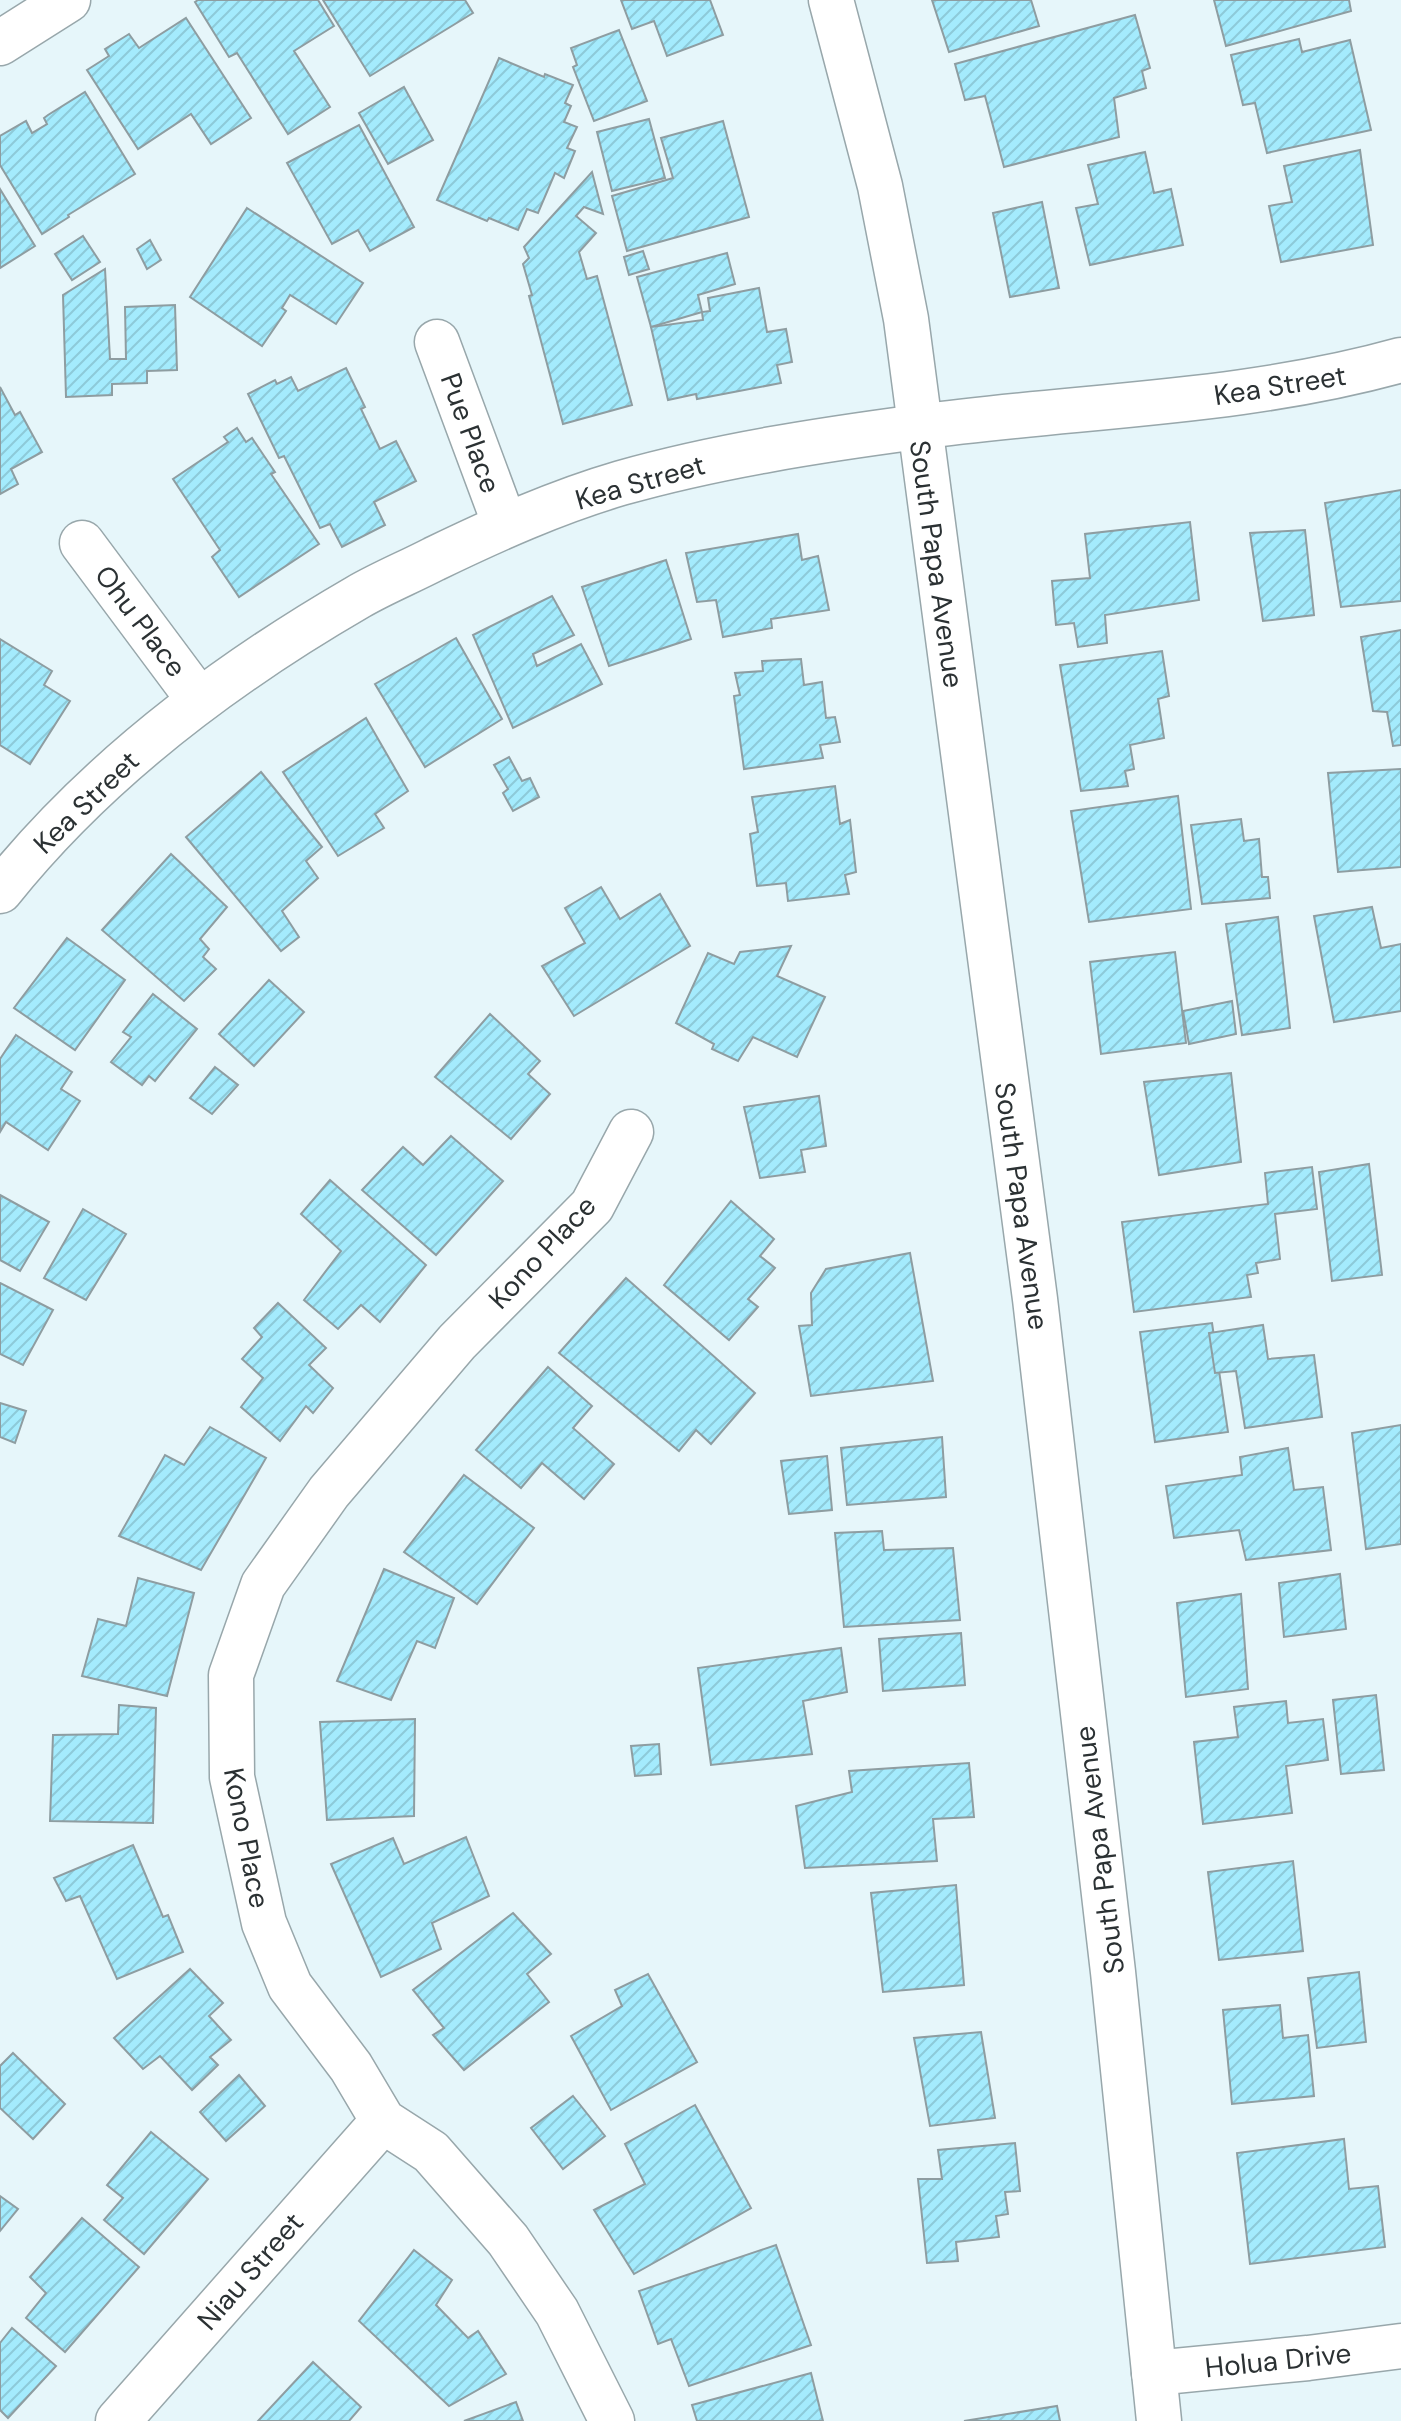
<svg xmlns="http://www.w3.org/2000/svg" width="1401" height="2421" viewBox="0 0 1401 2421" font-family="'DM Sans',sans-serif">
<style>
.building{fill:url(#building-hatch);stroke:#8e9da1;stroke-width:2}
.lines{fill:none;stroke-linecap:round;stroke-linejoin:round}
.minor-casing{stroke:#98a7ab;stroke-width:47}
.minor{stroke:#fff;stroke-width:44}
.labels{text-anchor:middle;stroke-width:6;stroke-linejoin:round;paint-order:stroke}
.street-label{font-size:28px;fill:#2b3133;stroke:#fff}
</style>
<defs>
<pattern id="building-hatch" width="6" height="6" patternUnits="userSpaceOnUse" patternTransform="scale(2)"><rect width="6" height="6" fill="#a4ebfd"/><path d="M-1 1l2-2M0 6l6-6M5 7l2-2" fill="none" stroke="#8dcad9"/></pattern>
</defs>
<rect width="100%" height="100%" fill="#e6f6fa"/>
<!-- building -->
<g class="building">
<path d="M198 0H318L334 26 294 51 330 107 288 134 237 53 229 57 195 2Z"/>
<path d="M323 0H465L473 13 370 76Z"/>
<path d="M621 0H710L723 35 667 56 654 21 632 29Z"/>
<path d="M932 0H1031L1039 26 949 52Z"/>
<path d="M1214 0H1349L1351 11 1226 46Z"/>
<path d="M1135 15 1150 68 1142 71 1146 88 1114 98 1119 137 1004 167 985 96 965 100 955 64Z"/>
<path d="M186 18 251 118 211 144 191 114 138 149 87 70 109 56 105 49 129 34 139 48Z"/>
<path d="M619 30 647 101 594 121 573 67 577 65 571 48Z"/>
<path d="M1299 39 1302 52 1350 40 1371 130 1267 153 1255 103 1243 105 1231 55Z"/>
<path d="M499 58 544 77 545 74 573 85 565 103 571 106 564 122 577 127 567 148 575 151 564 178 555 173 538 213 527 209 518 230 489 218 487 221 437 200Z"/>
<path d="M404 87 433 140 388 164 359 113Z"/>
<path d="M85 92 135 174 68 215 69 217 42 234 0 165V136L26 121 32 133 47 124 44 118 48 115Z"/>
<path d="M649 119 665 178 612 191 597 132Z"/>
<path d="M723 121 749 217 627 251 612 196 673 178 661 138Z"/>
<path d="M359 125 414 227 370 251 358 230 332 244 287 163Z"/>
<path d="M1360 150 1373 245 1281 262 1269 206 1292 202 1284 166Z"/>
<path d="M1145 152 1154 193 1171 189 1183 245 1090 265 1076 208 1098 204 1088 165Z"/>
<path d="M592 172 603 214 584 207 576 216 596 233 579 252 587 279 597 276 632 405 563 424 529 296 532 295 523 264 529 258 524 247Z"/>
<path d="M0 189 35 246 0 268Z"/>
<path d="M1042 202 1059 288 1010 297 993 213Z"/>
<path d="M247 208 363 283 336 324 290 295 282 308 286 311 262 346 190 297Z"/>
<path d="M83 236 100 262 72 280 55 254Z"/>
<path d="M150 240 161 260 147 269 137 249Z"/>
<path d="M643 251 649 269 629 275 624 257Z"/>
<path d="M727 253 735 284 698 295 702 312 651 327 637 277Z"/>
<path d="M105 269 110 359H126L125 307 175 305 177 370 147 371V383L112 384V395L66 397 63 295Z"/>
<path d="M759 288 767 332 786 329 792 362 777 365 781 383 697 399 696 394 668 400 651 327 703 320 702 312 710 311 708 298Z"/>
<path d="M346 368 365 407 361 409 380 449 396 441 416 481 374 502 385 525 342 547 330 524 320 528 284 456 279 458 248 394 275 380 277 384 291 377 298 391Z"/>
<path d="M0 387 15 415 20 412 42 452 11 469 18 484 0 494Z"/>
<path d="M237 428 246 442 252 438 275 472 271 474 319 544 239 597 212 557 220 550 173 479 228 442 224 437Z"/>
<path d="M1401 490V601L1341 607 1325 503Z"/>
<path d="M1190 522 1199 600 1105 615 1107 643 1078 647 1074 623 1056 625 1052 581 1090 578 1085 534Z"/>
<path d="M1305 530 1314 615 1263 621 1250 533Z"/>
<path d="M798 534 802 560 818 556 829 610 771 619 772 628 723 637 716 600 697 602 686 553Z"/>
<path d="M666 560 691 639 609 666 582 587Z"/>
<path d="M552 596 574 635 533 654 537 666 581 644 602 684 513 728 473 635Z"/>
<path d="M1401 630V745L1393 746 1387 712 1373 711 1361 637Z"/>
<path d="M456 638 502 719 425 767 375 684Z"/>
<path d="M0 639 52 671 44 685 70 701 30 764 0 745Z"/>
<path d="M1162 651 1169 696 1158 699 1164 738 1130 745 1134 769 1125 771 1128 786 1081 791 1060 665Z"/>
<path d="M801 659 804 685 822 682 826 718 835 717 840 742 820 745 823 758 744 769 734 696 740 695 735 673 763 671 762 661Z"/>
<path d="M366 718 408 791 375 814 384 828 338 856 283 772Z"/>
<path d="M509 757 522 781 530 778 539 797 513 811 503 793 508 789 494 765Z"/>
<path d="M1401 769V867L1338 872 1328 773Z"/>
<path d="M261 772 322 847 306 861 318 878 282 911 299 937 281 951 186 837Z"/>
<path d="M835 786 840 824 850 820 856 872 845 875 849 894 788 901 786 883 757 886 750 834 758 832 752 797Z"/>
<path d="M1178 796 1191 909 1089 922 1071 811Z"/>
<path d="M1241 819 1244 841 1259 839 1262 877H1268L1270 898 1202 904 1191 825Z"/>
<path d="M171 854 227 907 200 939 209 949 203 957 216 969 184 1001 102 930Z"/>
<path d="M601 887 620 919 660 894 690 946 574 1016 542 966 585 943 565 908Z"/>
<path d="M1372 907 1381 948 1401 944V1011L1334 1022 1314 916Z"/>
<path d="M1278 917 1290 1028 1242 1035 1226 924Z"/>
<path d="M67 938 125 980 75 1050 14 1008Z"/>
<path d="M791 946 777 976 825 997 797 1057 753 1037 738 1061 712 1049 714 1044 676 1023 708 953 734 964 740 952Z"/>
<path d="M1175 952 1186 1043 1101 1054 1090 962Z"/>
<path d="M269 980 304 1012 254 1066 219 1034Z"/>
<path d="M153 994 197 1029 155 1081 149 1076 142 1085 111 1062 131 1037 123 1032Z"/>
<path d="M1232 1001 1236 1034 1189 1044 1183 1011Z"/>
<path d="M490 1014 540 1061 528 1074 550 1094 511 1139 435 1077Z"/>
<path d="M16 1035 72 1072 61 1089 80 1101 48 1150 6 1122 0 1132V1059Z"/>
<path d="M215 1067 238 1085 212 1114 190 1098Z"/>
<path d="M1231 1073 1241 1162 1159 1175 1144 1082Z"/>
<path d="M819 1096 826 1146 801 1150 805 1172 760 1178 744 1107Z"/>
<path d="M451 1136 503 1181 436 1255 362 1190 403 1147 423 1165Z"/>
<path d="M1369 1164 1382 1275 1332 1281 1319 1172Z"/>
<path d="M1312 1167 1317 1209 1275 1214 1280 1259 1256 1263 1258 1273 1247 1275 1251 1297 1134 1312 1122 1222 1268 1204 1265 1173Z"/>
<path d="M330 1180 426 1265 380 1322 361 1305 338 1329 304 1300 341 1251 301 1214Z"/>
<path d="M0 1195 49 1222 20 1271 0 1260Z"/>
<path d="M731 1201 774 1239 760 1256 775 1268 748 1299 758 1307 729 1340 664 1285Z"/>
<path d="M83 1209 126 1234 86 1300 44 1278Z"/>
<path d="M910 1253 933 1381 811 1396 799 1326 812 1325 811 1293 826 1269Z"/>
<path d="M626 1278 755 1393 711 1444 696 1430 679 1451 559 1353Z"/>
<path d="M0 1283 53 1310 23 1365 0 1354Z"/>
<path d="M278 1303 326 1348 309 1365 333 1388 313 1413 306 1406 280 1441 241 1407 263 1378 242 1359 262 1337 254 1328Z"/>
<path d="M1212 1323 1228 1432 1155 1442 1140 1332Z"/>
<path d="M1263 1325 1268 1359 1314 1355 1322 1417 1245 1428 1236 1371 1215 1373 1209 1333Z"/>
<path d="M548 1367 592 1406 573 1428 614 1464 584 1499 542 1463 521 1488 476 1450Z"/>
<path d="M0 1403 26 1411 15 1443 0 1437Z"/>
<path d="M1401 1425V1544L1366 1549 1352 1433Z"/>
<path d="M210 1427 266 1458 201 1570 119 1536 165 1455 184 1465Z"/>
<path d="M942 1437 946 1497 847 1505 841 1448Z"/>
<path d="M1288 1448 1294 1490 1323 1487 1331 1550 1246 1560 1239 1530 1174 1538 1166 1486 1242 1475 1240 1457Z"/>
<path d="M827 1456 832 1510 789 1514 781 1461Z"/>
<path d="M464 1475 534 1528 477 1604 404 1552Z"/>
<path d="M882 1531 884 1550 953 1548 960 1620 844 1627 835 1533Z"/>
<path d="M384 1569 454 1598 435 1648 417 1641 391 1700 337 1681Z"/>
<path d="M1340 1574 1346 1629 1284 1637 1279 1583Z"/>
<path d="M138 1578 194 1593 167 1696 82 1676 98 1619 126 1626Z"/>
<path d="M1241 1594 1248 1689 1186 1697 1177 1603Z"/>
<path d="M961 1633 965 1685 883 1691 879 1639Z"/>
<path d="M841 1648 847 1692 803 1701 812 1754 711 1765 698 1668Z"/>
<path d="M1376 1695 1384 1770 1341 1774 1333 1700Z"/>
<path d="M1286 1701 1288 1723 1323 1719 1328 1760 1286 1766 1292 1813 1203 1824 1194 1742 1238 1737 1234 1707Z"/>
<path d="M119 1705 156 1708 153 1823 50 1821 53 1735 118 1734Z"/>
<path d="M415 1719 414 1816 327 1820 320 1722Z"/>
<path d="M659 1744 661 1774 635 1776 631 1746Z"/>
<path d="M969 1763 974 1817 933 1819 937 1861 805 1868 796 1806 852 1792 849 1771Z"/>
<path d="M466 1837 489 1896 432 1923 441 1949 381 1977 331 1864 393 1838 404 1864Z"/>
<path d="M133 1845 163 1917 168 1915 183 1952 117 1979 80 1896 66 1901 54 1878Z"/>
<path d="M1293 1861 1303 1951 1219 1960 1208 1872Z"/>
<path d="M956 1885 964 1985 883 1992 871 1893Z"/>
<path d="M513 1913 551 1954 527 1974 549 2002 464 2070 433 2035 444 2028 413 1990Z"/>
<path d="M190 1969 223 2003 209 2016 231 2040 210 2057 218 2065 192 2090 160 2056 143 2069 114 2038Z"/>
<path d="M1359 1972 1366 2042 1317 2048 1308 1978Z"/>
<path d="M648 1974 697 2062 611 2110 571 2036 622 2006 615 1990Z"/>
<path d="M1280 2005 1283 2038 1308 2035 1314 2096 1232 2104 1223 2010Z"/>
<path d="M981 2032 995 2118 930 2126 914 2038Z"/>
<path d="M13 2053 65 2104 33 2139 0 2108V2066Z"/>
<path d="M239 2075 265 2106 226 2141 200 2112Z"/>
<path d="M573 2096 605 2136 563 2169 531 2128Z"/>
<path d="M695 2105 751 2208 634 2274 594 2210 645 2184 625 2144Z"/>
<path d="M151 2132 208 2179 144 2254 104 2220 123 2198 107 2185Z"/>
<path d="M1344 2139 1349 2189 1378 2186 1385 2247 1250 2264 1237 2153Z"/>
<path d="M1015 2143 1020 2191 1005 2192 1008 2214 996 2216 999 2237 956 2242 958 2261 927 2263 918 2179H942L938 2150Z"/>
<path d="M0 2196 18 2209 0 2231Z"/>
<path d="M82 2218 139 2267 65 2352 26 2318 46 2293 30 2277Z"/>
<path d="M776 2245 811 2345 689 2386 671 2339 658 2344 639 2291Z"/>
<path d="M414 2250 452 2280 436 2305 468 2338 478 2331 506 2374 449 2406 359 2321Z"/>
<path d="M12 2328 56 2366 8 2418 0 2410V2343Z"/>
<path d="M313 2362 361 2407 349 2421H258Z"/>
<path d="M811 2373 823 2421H697L692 2405Z"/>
<path d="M516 2402 523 2421H464Z"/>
<path d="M1057 2406 1060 2421H964Z"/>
</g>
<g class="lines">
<!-- minor casing -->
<g class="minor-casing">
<g id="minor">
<path d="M831 0 880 186 906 319 1035 1299 1113 1972 1159 2421"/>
<path d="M0 43 68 0"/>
<path d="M437 342 505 525"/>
<path d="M82 543 199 700"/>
<path d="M0 891C96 771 225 674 358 597 382 583 409 572 434 559 494 530 556 502 621 483 716 456 820 440 918 427 1079 405 1244 404 1401 360"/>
<path d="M1154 2373 1308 2358 1401 2346"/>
<path d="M118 2421 383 2121"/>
<path d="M612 2421 557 2312 508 2240 431 2152 383 2121 351 2067 290 1986 264 1923 232 1777 231 1675 263 1585 329 1492 457 1342 592 1206 631 1132"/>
</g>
</g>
<!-- minor -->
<use href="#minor" class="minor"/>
</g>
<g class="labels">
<!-- street labels -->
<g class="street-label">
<text transform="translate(1280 385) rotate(-9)" y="10">Kea Street</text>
<text transform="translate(471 433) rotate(70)" y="10">Pue Place</text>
<text transform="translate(640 482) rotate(-16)" y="10">Kea Street</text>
<text transform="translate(937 564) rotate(82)" y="10">South Papa Avenue</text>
<text transform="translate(141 621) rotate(53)" y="10">Ohu Place</text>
<text transform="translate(86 802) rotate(-44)" y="10">Kea Street</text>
<text transform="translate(1022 1206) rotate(82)" y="10">South Papa Avenue</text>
<text transform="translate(542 1252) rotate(-47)" y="10">Kono Place</text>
<text transform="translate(247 1838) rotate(79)" y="10">Kono Place</text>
<text transform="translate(1099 1850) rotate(-97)" y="10">South Papa Avenue</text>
<text transform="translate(250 2271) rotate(-49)" y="10">Niau Street</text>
<text transform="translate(1278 2360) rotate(-6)" y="10">Holua Drive</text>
</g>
</g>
</svg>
